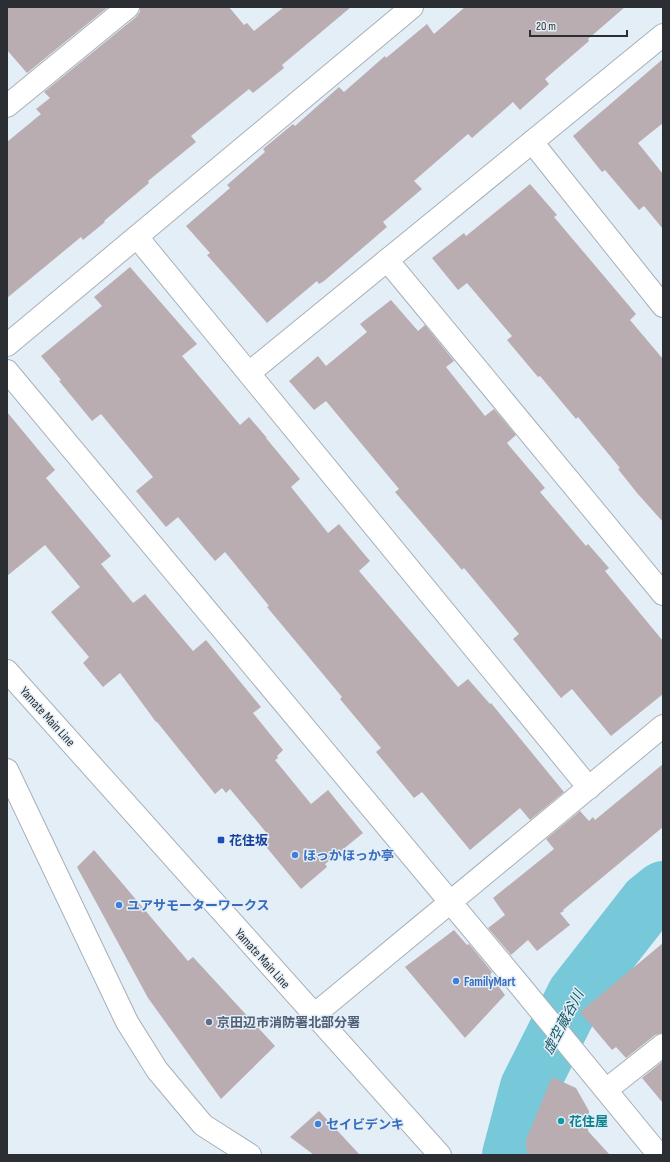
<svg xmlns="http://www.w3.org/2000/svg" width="670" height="1162" viewBox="0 0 670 1162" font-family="'Sofia Sans Condensed','Noto Sans JP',sans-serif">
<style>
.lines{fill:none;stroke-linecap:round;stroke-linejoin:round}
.river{stroke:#77c8d8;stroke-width:58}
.building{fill:#baadb2}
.minor-casing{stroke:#a7b0b8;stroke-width:24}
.minor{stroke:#fff;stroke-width:22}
.transit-dot{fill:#1a4fb4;stroke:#e4eef7;stroke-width:1.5}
.shop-dot{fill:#3f7fe0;stroke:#e4eef7;stroke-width:1.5}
.service-dot{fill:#5c6f8a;stroke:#e4eef7;stroke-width:1.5}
.culture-dot{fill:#0f9aa8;stroke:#e4eef7;stroke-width:1.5}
.labels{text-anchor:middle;stroke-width:3;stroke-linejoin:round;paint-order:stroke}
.street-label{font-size:13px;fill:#2b2e32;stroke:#e4eef7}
.transit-label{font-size:13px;font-weight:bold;fill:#164399;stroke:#e4eef7;text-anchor:start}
.shop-label{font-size:13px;font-weight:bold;fill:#366cbe;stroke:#e4eef7;text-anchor:start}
.service-label{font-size:13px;font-weight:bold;fill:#4e5e75;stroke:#e4eef7;text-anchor:start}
.culture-label{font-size:13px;font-weight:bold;fill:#0d838f;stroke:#e4eef7;text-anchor:start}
.water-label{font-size:14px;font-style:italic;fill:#0f5662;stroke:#e4eef7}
</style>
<rect width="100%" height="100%" fill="#e4eef7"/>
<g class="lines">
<!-- river -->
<path class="river" d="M511 1155 529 1087 576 994 648 902 663 890"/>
</g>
<!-- building -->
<g class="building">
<path d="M7 7H108L27 73 7 50Z"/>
<path d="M140 7H229L244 25 247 23 254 31 284 7H351L282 65 284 68 253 93 249 89 191 136 196 142 148 181 149 183 104 221 105 222 83 240 81 237 7 298V142L41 114 36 109 50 98 44 92 136 17 140 12Z"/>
<path d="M465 7H625L588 39 589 41 545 79 549 84 520 110 513 102 472 138 468 134 414 181 422 189 383 222 387 227 324 281 319 284 317 281 267 323 207 255 210 253 186 226 230 188 227 185 265 152 263 149 293 124 295 126 339 87 344 92 385 56 386 58 427 24 434 34Z"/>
<path d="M663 59V123L638 143 663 174V229L644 206 639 210 605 170 602 172 573 136Z"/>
<path d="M530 184 557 215 554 217 636 314 630 320 663 359V522L637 493 618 469 620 468 578 417 576 419 540 376 538 377 507 340 512 336 467 283 458 290 432 258 464 233 466 236Z"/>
<path d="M130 267 197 344 182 356 240 425 249 417 267 438H266L300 479 291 487 328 533 339 524 370 561 359 571 458 687 468 679 490 704 491 703 564 792 530 820 520 808 470 850 422 792 414 798 376 752 381 748 340 699 342 697 267 607 269 606 225 552 215 561 178 517 166 527 136 491 153 477 101 414 92 421 59 381 61 380 41 356 102 306 94 297Z"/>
<path d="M391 300 418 331 425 325 454 361 446 367 485 416 494 409 516 435 507 443 545 488 540 492 586 546 588 544 609 568 605 571 663 641V694L611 736 572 689 561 698 513 639 519 634 464 568 462 570 395 492 399 489 326 401 314 410 289 381 318 356 326 366 367 332 360 324Z"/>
<path d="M7 412 55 470 46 478 111 556 101 564 133 603 145 594 193 651 206 640 261 707 253 713 283 750 277 756 278 758 275 760 311 804 328 790 363 833 325 864 327 867 301 889 263 843 270 837 230 789 226 793 222 788 215 794 157 722H156L120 673 103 687 83 663 89 657 51 612 80 587 45 545 7 576Z"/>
<path d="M663 764V827L563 910 564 911 560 913 570 925 537 951 528 940 511 955 488 928 505 915 493 898 554 849 546 839 580 811 589 821 593 817 595 820Z"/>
<path d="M94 850 188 961 193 957 275 1046 221 1099 148 998 77 867Z"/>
<path d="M454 930 467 945 469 944 492 972 490 975 505 995 465 1038 405 967Z"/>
<path d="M663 943V1033L655 1035 626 1058 616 1047 612 1050 580 1012Z"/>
<path d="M663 1061V1103L642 1078Z"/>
<path d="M552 1077 576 1088 589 1111 588 1131 610 1155H527L526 1140Z"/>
<path d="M319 1111 360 1155H314L290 1137Z"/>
</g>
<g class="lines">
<!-- minor casing -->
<g class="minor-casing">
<g id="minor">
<path d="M7 106 128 7"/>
<path d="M532 142 663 306"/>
<path d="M137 237 589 788"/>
<path d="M387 260 663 594"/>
<path d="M7 345 412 7"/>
<path d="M7 371 517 982 659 1155"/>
<path d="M249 373 663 35"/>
<path d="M7 671 440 1155"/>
<path d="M7 770 127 1022 157 1070 203 1125 250 1155"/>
<path d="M314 1015 663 726"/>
<path d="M606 1090 663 1045"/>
</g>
</g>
<!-- minor -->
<use href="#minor" class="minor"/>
</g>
<!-- markers -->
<rect class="transit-dot" x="217" y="836" width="8" height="8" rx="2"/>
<g class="shop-dot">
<circle cx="295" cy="855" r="4"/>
<circle cx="119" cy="905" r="4"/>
<circle cx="456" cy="981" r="4"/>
<circle cx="318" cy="1124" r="4"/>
</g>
<circle class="service-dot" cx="209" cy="1022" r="4"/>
<circle class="culture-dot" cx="561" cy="1121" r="4"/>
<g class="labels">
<!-- street labels -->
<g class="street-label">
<text transform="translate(48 716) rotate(48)" y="5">Yamate Main Line</text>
<text transform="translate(263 958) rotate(48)" y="5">Yamate Main Line</text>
</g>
<!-- transit labels -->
<g class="transit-label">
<text x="229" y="845">花住坂</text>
</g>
<!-- shop labels -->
<g class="shop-label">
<text x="303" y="860">ほっかほっか亭</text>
<text x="127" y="910">ユアサモーターワークス</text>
<text x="464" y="986">FamilyMart</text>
<text x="326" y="1129">セイビデンキ</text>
</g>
<!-- service labels -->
<g class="service-label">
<text x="217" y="1027">京田辺市消防署北部分署</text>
</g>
<!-- culture labels -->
<g class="culture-label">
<text x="569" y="1126">花住屋</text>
</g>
<!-- water labels -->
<g class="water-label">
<text transform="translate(563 1022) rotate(-62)" y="5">虚空蔵谷川</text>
</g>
</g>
<!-- border -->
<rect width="670" height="1162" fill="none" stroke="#2b2e32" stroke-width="16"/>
<!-- scale -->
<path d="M530 30v6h97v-6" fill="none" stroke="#2b2e32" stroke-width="2"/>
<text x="536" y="30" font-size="12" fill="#2b2e32" stroke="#e4eef7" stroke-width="3" paint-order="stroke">20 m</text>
</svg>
